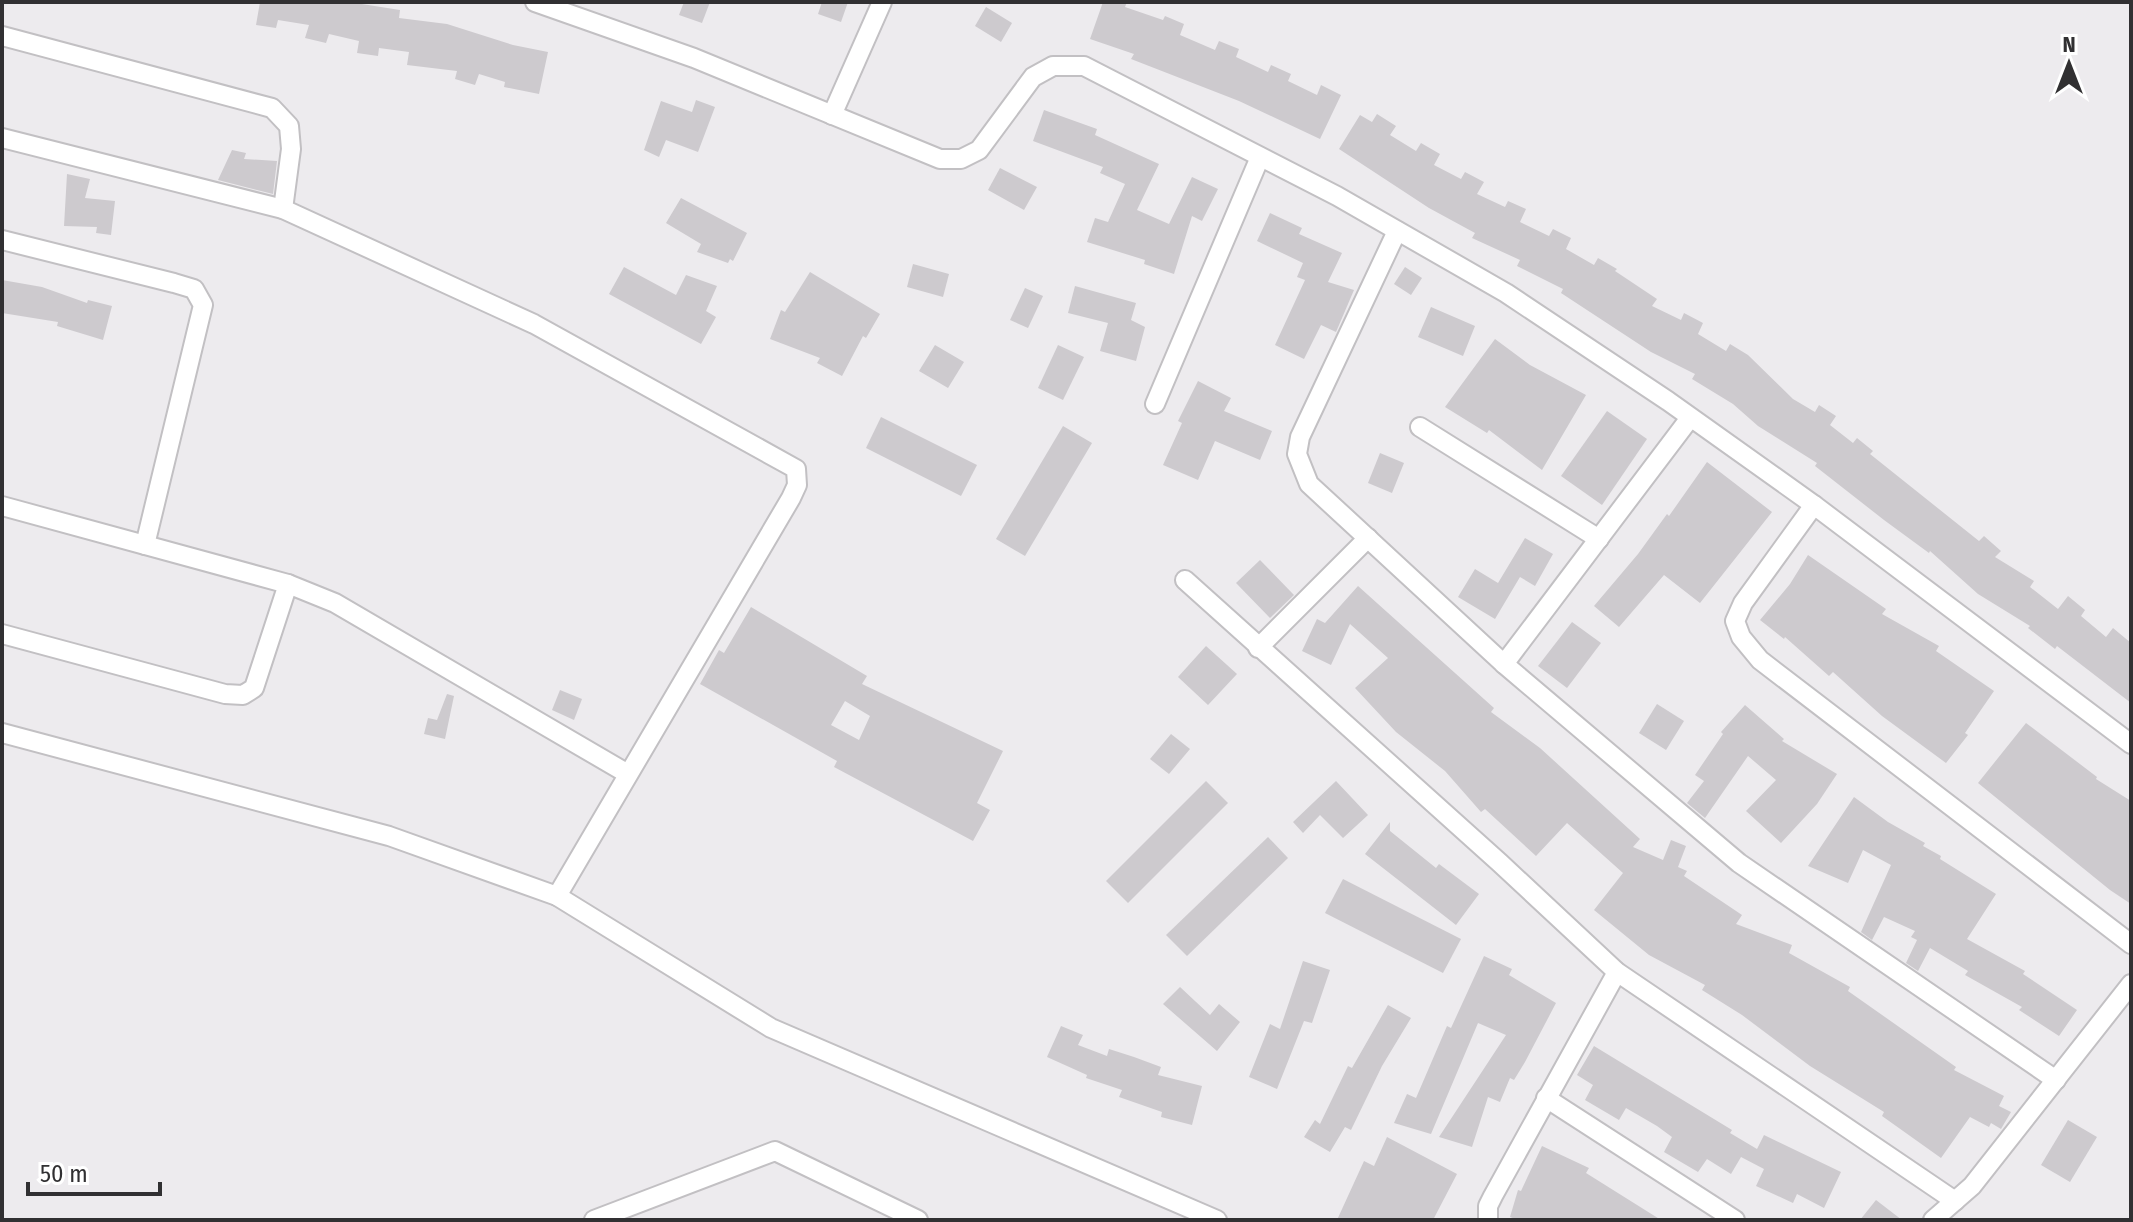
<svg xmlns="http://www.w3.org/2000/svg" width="2133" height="1222" viewBox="0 0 2133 1222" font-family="'Fira Sans Condensed',sans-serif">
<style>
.building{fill:#cdcace;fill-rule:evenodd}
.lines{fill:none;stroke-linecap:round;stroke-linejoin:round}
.minor-casing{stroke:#c2c0c3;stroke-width:22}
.minor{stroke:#fff;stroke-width:18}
</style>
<rect width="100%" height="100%" fill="#edebee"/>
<!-- building -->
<g class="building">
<path d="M260 2H349L400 10 399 18 447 24 513 45 548 52 539 94 504 87 505 82 479 74 475 85 455 79 457 71 407 65 409 52 379 48 378 56 357 53 359 41 329 34 326 43 305 38 309 25 278 20 276 28 256 25Z"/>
<path d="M684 2H710L702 23 679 15Z"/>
<path d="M822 2H848L841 22 818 14Z"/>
<path d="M1103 2H1127L1125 7 1163 20 1165 16 1184 24 1180 35 1215 50 1219 41 1239 49 1236 57 1268 72 1271 65 1291 74 1288 81 1317 95 1321 85 1341 95 1320 139 1239 101 1131 59 1134 54 1090 39Z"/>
<path d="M986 7 1012 23 1001 42 975 26Z"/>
<path d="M696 100 715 107 698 152 666 140 659 157 644 150 661 101 692 112Z"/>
<path d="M1044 110 1097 129 1095 135 1159 164 1137 210 1169 224 1192 177 1218 189 1202 221 1192 216 1174 274 1144 264 1145 260 1087 242 1095 218 1108 222 1125 184 1100 173 1103 167 1033 141Z"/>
<path d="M1377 114 1396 126 1390 135 1416 151 1421 143 1440 154 1434 165 1461 179 1465 172 1484 182 1477 194 1505 207 1508 201 1526 209 1520 222 1549 236 1553 229 1571 238 1566 249 1594 265 1598 258 1617 269 1615 271 1657 299 1652 306 1681 320 1684 313 1703 323 1698 334 1726 351 1730 344 1748 355 1793 399 1815 412 1819 405 1836 416 1830 425 1853 443 1857 438 1873 451 1870 454 1979 541 1984 536 2001 551 1995 557 2034 581 2030 587 2058 609 2068 596 2085 610 2081 616 2106 637 2113 628 2131 643V703L2057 646 2055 649 2028 628 2030 626 1978 594 1930 551 1929 553 1884 520 1815 466 1817 463 1758 426 1733 404 1692 379 1695 374 1651 352 1561 293 1563 289 1517 266 1520 260 1472 238 1475 233 1429 208 1339 149 1360 115 1372 122Z"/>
<path d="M232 150 246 153 244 159 277 161 273 194 218 180Z"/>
<path d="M1000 168 1037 187 1024 210 988 190Z"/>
<path d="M67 174 90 179 85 198 115 201 111 235 96 233 97 227 64 226Z"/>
<path d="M681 198 747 233 733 261 730 259 728 263 697 252 701 244 666 223Z"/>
<path d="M1270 213 1302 228 1299 234 1342 253 1328 282 1354 290 1336 332 1321 325 1304 359 1275 345 1305 280 1297 277 1303 263 1257 241Z"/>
<path d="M913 264 949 274 943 297 907 287Z"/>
<path d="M624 267 676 295 686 275 717 286 706 311 716 317 701 344 609 294Z"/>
<path d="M1405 267 1422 278 1411 295 1394 284Z"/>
<path d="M810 272 880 314 866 338 863 336 842 376 817 363 820 358 770 339 781 310 785 312Z"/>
<path d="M2 280 42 287 87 303 88 300 112 306 103 340 57 326 58 322 2 313Z"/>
<path d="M1075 286 1136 303 1131 320 1145 327 1136 361 1100 351 1108 323 1068 313Z"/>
<path d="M1025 288 1043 296 1028 328 1010 320Z"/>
<path d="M1431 307 1475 326 1463 356 1418 337Z"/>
<path d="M1495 339 1530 365 1586 395 1542 470 1489 430 1487 433 1445 407Z"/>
<path d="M935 345 964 362 948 388 919 371Z"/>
<path d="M1058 345 1084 357 1063 400 1038 388Z"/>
<path d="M1198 381 1231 398 1224 411 1272 431 1260 460 1215 441 1198 480 1163 465 1182 423 1178 421Z"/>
<path d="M1607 411 1647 439 1602 505 1561 476Z"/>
<path d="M881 417 977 465 961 496 866 448Z"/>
<path d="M1063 426 1092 443 1025 556 996 539Z"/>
<path d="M1380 453 1404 463 1392 493 1368 483Z"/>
<path d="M1707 462 1772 512 1700 603 1664 575 1619 627 1594 606 1638 554 1667 514 1669 516Z"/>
<path d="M1525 538 1553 554 1535 586 1520 577 1495 619 1458 597 1475 569 1498 583Z"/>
<path d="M1808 555 1886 609 1882 614 1939 646 1936 651 1994 691 1965 733 1968 735 1946 763 1882 716 1833 672 1829 676 1785 637 1784 639 1760 620 1790 584Z"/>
<path d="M1260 560 1294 595 1270 618 1236 583Z"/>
<path d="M1358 586 1494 708 1491 712 1540 748 1640 839 1633 847 1663 860 1671 840 1686 846 1678 867 1687 871 1684 876 1742 915 1736 924 1792 945 1789 953 1850 987 1848 991 1956 1067 1954 1070 2004 1096 1999 1106 2011 1112 2001 1129 1991 1123 1989 1127 1970 1117 1941 1158 1882 1116 1884 1112 1810 1066 1742 1015 1702 990 1705 985 1649 955 1594 910 1623 873 1567 823 1536 856 1485 809 1481 812 1445 771 1396 732 1355 688 1388 658 1350 624 1331 665 1302 651 1317 619 1325 623Z"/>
<path d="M751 607 867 676 862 684 1003 751 977 803 990 810 973 841 834 767 837 761 700 684 719 650 724 653ZM845 701 870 716 859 740 831 725Z"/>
<path d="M1572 622 1601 643 1567 688 1538 666Z"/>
<path d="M1206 646 1237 674 1208 705 1178 677Z"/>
<path d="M560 690 582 699 574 720 552 710Z"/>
<path d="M447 694 454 696 445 739 424 734 428 718 437 720Z"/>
<path d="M1657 704 1684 721 1666 750 1639 733Z"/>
<path d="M1745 705 1784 739 1782 741 1837 774 1817 804 1781 843 1746 811 1776 780 1748 756 1705 818 1687 803 1704 781 1695 775 1723 734 1721 732Z"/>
<path d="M2026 723 2097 777 2096 779 2131 801V904L2110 890 1978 783Z"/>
<path d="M1171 734 1190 749 1169 774 1150 759Z"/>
<path d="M1206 781 1228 803 1128 903 1106 881Z"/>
<path d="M1336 781 1368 815 1343 838 1320 815 1303 833 1293 822Z"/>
<path d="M1854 797 1888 822 1925 843 1923 846 1941 856 1940 859 1996 894 1967 939 2025 971 2023 974 2077 1010 2059 1036 2019 1010 2022 1007 1965 975 1968 971 1930 948 1918 971 1906 963 1917 940 1911 937 1915 931 1884 917 1872 940 1861 932 1891 865 1863 850 1848 883 1808 866Z"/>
<path d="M1390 822V831L1436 868 1439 864 1479 894 1456 925 1365 854Z"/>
<path d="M1268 837 1288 858 1187 956 1166 935Z"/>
<path d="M1343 879 1461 939 1443 973 1325 913Z"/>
<path d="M1484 956 1512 969 1509 975 1556 1003 1525 1062 1514 1080 1510 1078 1500 1102 1488 1097 1472 1147 1439 1137 1506 1035 1478 1023 1431 1134 1394 1123 1407 1094 1416 1098 1447 1026 1451 1028Z"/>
<path d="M1303 961 1330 970 1312 1023 1304 1021 1277 1089 1249 1077 1270 1024 1280 1029Z"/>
<path d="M1180 987 1210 1015 1219 1004 1240 1022 1217 1051 1163 1004Z"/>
<path d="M1388 1005 1411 1018 1382 1066 1351 1130 1345 1127 1330 1152 1304 1137 1315 1120 1320 1124 1348 1066 1352 1068Z"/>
<path d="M1061 1026 1083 1035 1078 1045 1107 1056 1109 1049 1134 1057 1161 1067 1158 1075 1202 1086 1192 1125 1161 1117 1162 1112 1119 1097 1122 1090 1086 1078 1087 1075 1047 1057Z"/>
<path d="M1594 1046 1732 1130 1730 1133 1757 1149 1764 1135 1841 1172 1824 1208 1797 1194 1793 1203 1756 1186 1764 1169 1741 1157 1731 1174 1707 1159 1698 1172 1664 1152 1672 1137 1657 1126 1626 1108 1619 1120 1585 1100 1593 1085 1577 1075Z"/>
<path d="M2068 1120 2097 1137 2070 1182 2041 1165Z"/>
<path d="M1387 1137 1457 1174 1433 1220H1337L1364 1161 1374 1166Z"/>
<path d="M1542 1146 1589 1168 1586 1173 1661 1220H1518L1510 1217 1518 1190 1521 1191Z"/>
<path d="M1876 1200 1902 1220H1860Z"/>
</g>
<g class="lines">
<!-- minor casing -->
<g class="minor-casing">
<g id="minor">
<path d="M535 2 694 58 940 159H961L979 150 1033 77 1053 66H1084L1337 196 1506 293 1668 401 1814 505 2131 744"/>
<path d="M2 36 272 108 289 126 291 149 283 209"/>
<path d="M832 115 882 2"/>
<path d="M2 138 283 209 534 324 796 469 797 485 791 498 557 896"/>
<path d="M1397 231 1300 437 1297 454 1309 484 1504 664 1739 863 2056 1080"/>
<path d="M2 240 174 283 194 289 203 305 145 545"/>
<path d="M1155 404 1260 157"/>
<path d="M1420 427 1599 539"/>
<path d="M1814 505 1743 603 1735 621 1741 637 1760 660 2131 944"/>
<path d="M2 506 288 584 335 603 628 774"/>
<path d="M1185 580 1500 863 1617 972 1955 1201"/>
<path d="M2 634 225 694 243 695 254 688 288 584"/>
<path d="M1258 648 1368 538"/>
<path d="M1504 664 1690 418"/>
<path d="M2 733 389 836 557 896 771 1028 1217 1220"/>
<path d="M1546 1098 1735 1220"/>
<path d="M594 1220 775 1151 918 1220"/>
<path d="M1488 1220V1206L1493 1196 1617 972"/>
<path d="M1933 1220 1972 1186 2131 984"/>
</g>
</g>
<!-- minor -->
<use href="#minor" class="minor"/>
</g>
<!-- border -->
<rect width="2133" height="1222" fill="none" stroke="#313032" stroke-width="8"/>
<!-- north arrow -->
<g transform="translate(2069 64)" stroke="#ffffff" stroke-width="6" paint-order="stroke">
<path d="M0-6L14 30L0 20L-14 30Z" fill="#313032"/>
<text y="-12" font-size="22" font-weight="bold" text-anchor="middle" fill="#313032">N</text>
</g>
<!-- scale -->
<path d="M28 1182v12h132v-12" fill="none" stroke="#313032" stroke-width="4"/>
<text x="40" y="1182" font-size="24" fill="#313032" stroke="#ffffff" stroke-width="6" paint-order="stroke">50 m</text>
</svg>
